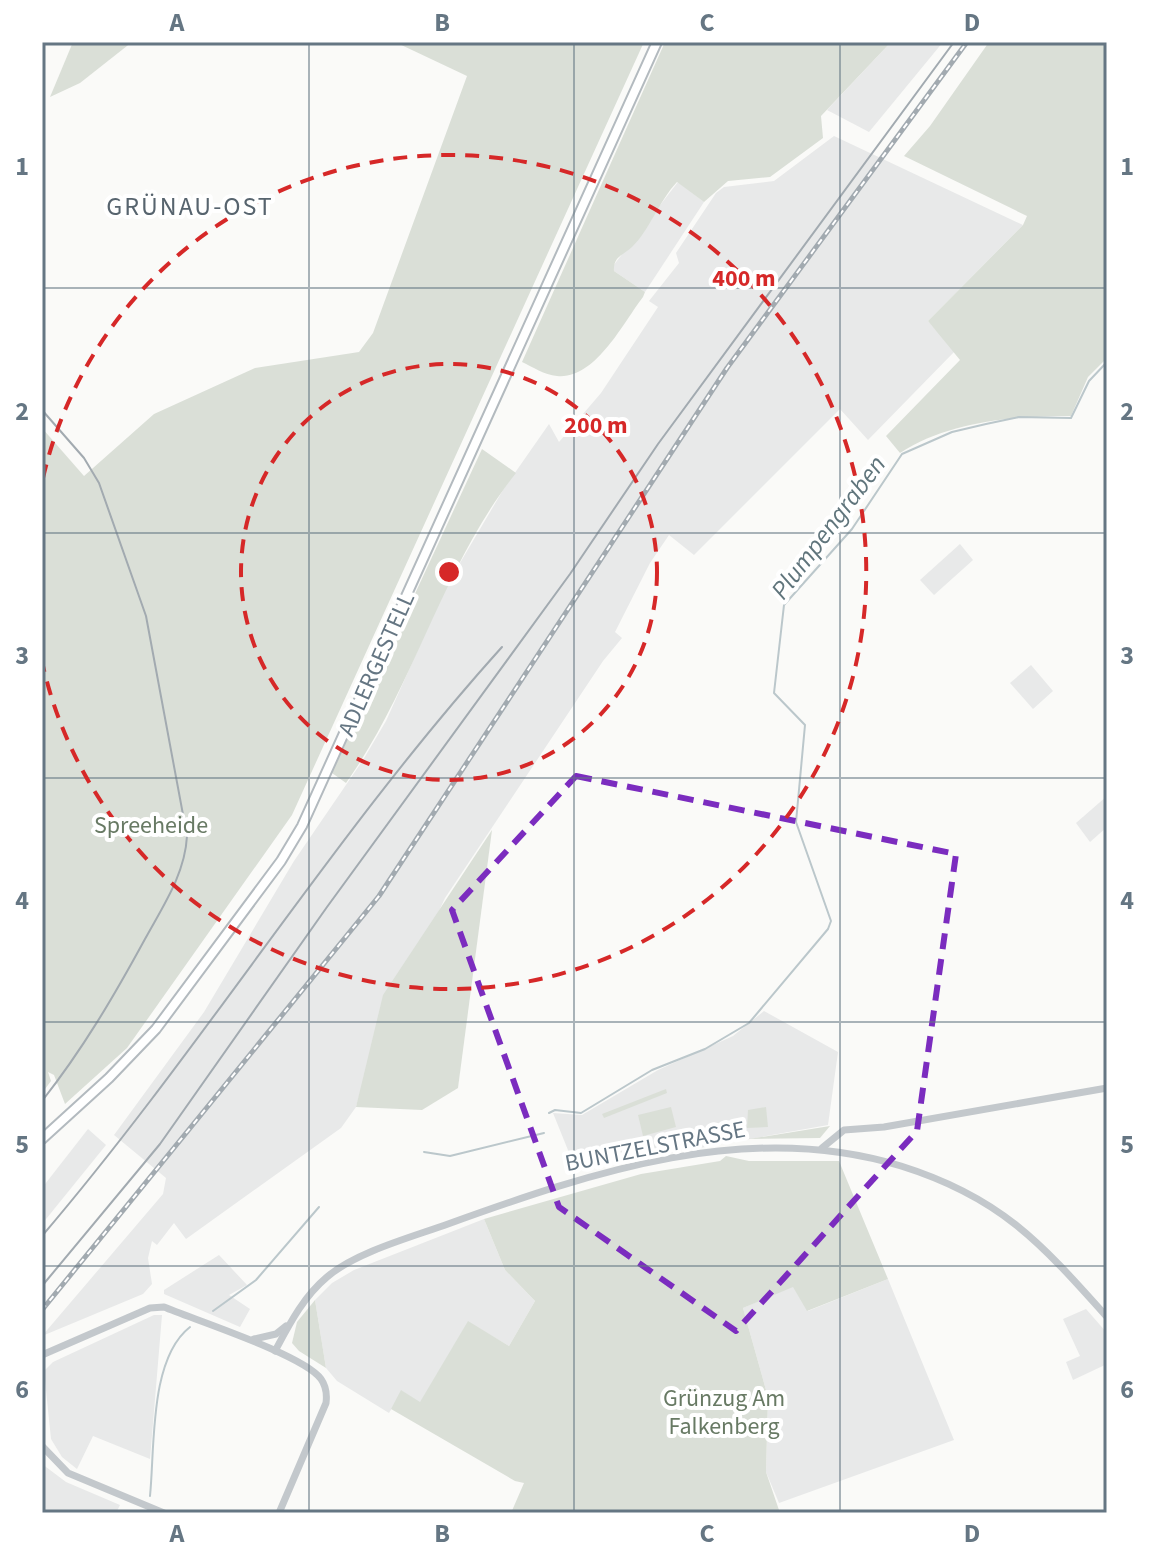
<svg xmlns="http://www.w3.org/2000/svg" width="1149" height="1555" viewBox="0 0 1149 1555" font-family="'Source Sans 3',sans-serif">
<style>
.built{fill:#e8e9e9}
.green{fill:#dadfd7}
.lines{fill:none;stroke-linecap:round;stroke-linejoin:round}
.stream{stroke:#bbc7cb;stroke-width:2}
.secondary-casing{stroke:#b3babf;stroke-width:12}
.tertiary{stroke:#c3c8cc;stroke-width:7}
.secondary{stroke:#fff;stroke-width:8}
.tram{stroke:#a2aab0;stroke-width:2}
.rail-casing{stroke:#a2aab0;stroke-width:5}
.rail{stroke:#fff;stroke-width:2;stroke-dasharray:6;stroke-linecap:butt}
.marked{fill:none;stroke:#7b2cbf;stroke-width:6;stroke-dasharray:16 10;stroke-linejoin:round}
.grid{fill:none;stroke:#657683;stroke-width:2;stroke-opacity:0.55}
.ring{fill:none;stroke:#d62828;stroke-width:4;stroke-dasharray:14 10}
.labels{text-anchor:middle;stroke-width:8;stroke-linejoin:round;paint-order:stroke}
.street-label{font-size:24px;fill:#657683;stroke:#fff}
.park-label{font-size:24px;fill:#687a64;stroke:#fff}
.neighbourhood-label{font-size:26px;letter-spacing:2px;fill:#57646e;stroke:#fff}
.water-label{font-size:26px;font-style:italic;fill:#60757c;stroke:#fff}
.centre{fill:#d62828;stroke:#fff;stroke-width:4}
.ring-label{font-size:24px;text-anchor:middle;font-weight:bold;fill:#d62828;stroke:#fff;stroke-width:8;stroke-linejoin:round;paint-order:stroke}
.neatline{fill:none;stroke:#657683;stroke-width:3}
.grid-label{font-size:26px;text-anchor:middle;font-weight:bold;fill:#657683}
</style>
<rect width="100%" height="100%" fill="#fafaf8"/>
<!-- built -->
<g class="built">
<path d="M891 42H943L869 132 827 110Z"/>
<path d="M834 136 1023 225 928 321 955 351 868 440 840 409 694 555 669 535 650 563 615 632 622 638 603 661 445 898 369 1063 356 1107 341 1128 186 1239 174 1223 157 1245 152 1241 148 1258 152 1284 143 1294 42 1336 163 1194 166 1178 114 1135 204 1012 294 861 363 760 386 721 447 585 503 490 549 424 559 442 601 393 658 307 649 301 679 263 676 253 716 193 724 187 774 181Z"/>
<path d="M678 182 704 202 645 292 614 271 613 266Z"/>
<path d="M960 544 973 560 934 595 920 580Z"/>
<path d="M1031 665 1053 691 1033 709 1010 683Z"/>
<path d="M1107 796V827L1090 842 1076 823Z"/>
<path d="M764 1011 838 1052 828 1125 576 1170 553 1113 582 1115 658 1070 733 1036Z"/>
<path d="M88 1129 106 1145 42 1224V1188Z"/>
<path d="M484 1219 505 1270 535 1301 509 1346 468 1322 420 1403 402 1391 389 1413 337 1381 326 1368 315 1300 332 1283 354 1270Z"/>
<path d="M219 1255 247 1285 229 1295 250 1309 240 1327 164 1294V1290Z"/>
<path d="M888 1279 954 1440 779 1503 766 1472 768 1397 743 1308 793 1286 808 1311Z"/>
<path d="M1086 1309 1107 1333V1364L1073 1380 1066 1362 1080 1356 1063 1319Z"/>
<path d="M154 1315H162L150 1459 93 1436 77 1469 62 1457 51 1439 44 1371 53 1362Z"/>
<path d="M42 1464 66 1482 120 1505 116 1513H42Z"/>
</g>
<!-- green -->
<g class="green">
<path d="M73 42H132L80 83 50 97Z"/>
<path d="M395 42H644L292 815 127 1048 65 1104 54 1075 48 1072 51 1081 42 1093V428L84 476 154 414 255 368 359 352 373 333 467 76Z"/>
<path d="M665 42H891L821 116 823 138 770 177 728 181 704 202 677 182C659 201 649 231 632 247 624 255 613 256 614 271L645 292 643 297C623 323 595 380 557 376 544 375 533 367 522 362Z"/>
<path d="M989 42H1107V358L1088 377 1071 416C1014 416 949 421 900 453L886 436 960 360 928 321 1023 225 1027 216 904 156 930 126Z"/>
<path d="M482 449 516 473C442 566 415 686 346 783L332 773Z"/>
<path d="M492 830 458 1088 422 1110 356 1107 383 995Z"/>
<path d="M666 1089 667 1093 604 1118 602 1114Z"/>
<path d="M671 1107 676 1127 643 1136 638 1115Z"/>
<path d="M766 1107 768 1127 747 1128 748 1110Z"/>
<path d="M830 1126 820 1138 749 1139Z"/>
<path d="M726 1156 749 1161H839L888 1279 807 1311 793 1287 743 1308 768 1397 766 1472 780 1513H511L524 1483 515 1481 391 1409 401 1390 420 1402 468 1321 509 1346 535 1301 505 1270 484 1219 641 1174 720 1161Z"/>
<path d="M315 1300 326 1368 299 1351 292 1343 297 1322Z"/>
</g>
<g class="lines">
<!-- stream -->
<g class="stream">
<path d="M549 1113 555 1110 581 1113 652 1070 705 1049 749 1023 828 929 831 921 796 822 805 725 774 693 784 605 852 529 902 454 952 432 986 424 1019 417 1071 418 1089 381 1107 362"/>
<path d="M424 1152 450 1156 544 1133"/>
<path d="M213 1311 256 1280 319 1207"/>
<path d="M150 1496C155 1447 149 1359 190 1327"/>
</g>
<!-- secondary casing -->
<g class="secondary-casing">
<path id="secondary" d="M42 1139 109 1078 156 1029 281 861 302 826 657 42"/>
</g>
<!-- tertiary -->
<g class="tertiary">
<path d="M822 1148 844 1130 884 1127 1107 1088"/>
<path d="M254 1339 276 1334 286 1326"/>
<path d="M275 1351C289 1325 303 1297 327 1277 356 1252 412 1237 448 1224 592 1172 749 1119 901 1166 1000 1197 1040 1242 1107 1317"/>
<path d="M42 1355 150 1308 164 1307C195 1320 304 1355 321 1379 326 1386 327 1395 326 1403L279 1513"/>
<path d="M42 1446 68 1473 164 1513"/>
</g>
<!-- secondary -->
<use href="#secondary" class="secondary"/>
<!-- tram -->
<g class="tram">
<path d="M42 410 84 458 99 483 146 616 187 836C185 874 163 906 145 939 114 996 83 1049 42 1101"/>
<path d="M42 1236C204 1046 335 832 502 647"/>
<path d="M42 1286 160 1144 327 907 570 574 658 444 954 42"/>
</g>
<!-- rail casing -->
<g class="rail-casing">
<path id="rail" d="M42 1310 379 896 727 368 967 42"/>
</g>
<!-- rail -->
<use href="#rail" class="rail"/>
</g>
<!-- marked area -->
<path class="marked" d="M576 776 956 854 917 1131 736 1331 559 1207 452 910Z"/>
<!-- grid -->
<path class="grid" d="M309 42V1513M574 42V1513M840 42V1513M42 288H1107M42 533H1107M42 778H1107M42 1022H1107M42 1266H1107"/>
<!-- distance rings -->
<g class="ring">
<circle cx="449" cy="572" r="208"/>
<path d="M43 478A417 417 0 1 1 43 666"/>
</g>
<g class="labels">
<!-- street labels -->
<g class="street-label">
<text transform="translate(376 664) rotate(-66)" y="8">ADLERGESTELL</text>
<text transform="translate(655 1146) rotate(-11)" y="8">BUNTZELSTRASSE</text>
</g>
<!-- park labels -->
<g class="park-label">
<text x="151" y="833">Spreeheide</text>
<text x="724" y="1406">Grünzug Am<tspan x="724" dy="28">Falkenberg</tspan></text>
</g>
<!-- neighbourhood labels -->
<g class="neighbourhood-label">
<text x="190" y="215">GRÜNAU-OST</text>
</g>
<!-- water labels -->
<g class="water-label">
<text transform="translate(828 527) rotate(-53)" y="9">Plumpengraben</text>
</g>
</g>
<circle cx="449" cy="572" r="12" class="centre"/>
<g class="ring-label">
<text x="744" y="286">400 m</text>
<text x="596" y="433">200 m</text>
</g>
<!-- border -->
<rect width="1149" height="1555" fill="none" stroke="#ffffff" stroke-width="88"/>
<rect x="44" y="44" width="1061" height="1467" class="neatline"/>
<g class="grid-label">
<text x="177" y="31">A</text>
<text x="442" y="31">B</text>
<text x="707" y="31">C</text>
<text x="972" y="31">D</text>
<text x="22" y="175">1</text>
<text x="1127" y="175">1</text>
<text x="22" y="420">2</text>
<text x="1127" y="420">2</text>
<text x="22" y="664">3</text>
<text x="1127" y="664">3</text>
<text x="22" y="909">4</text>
<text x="1127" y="909">4</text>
<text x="22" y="1153">5</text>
<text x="1127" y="1153">5</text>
<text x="22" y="1398">6</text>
<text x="1127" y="1398">6</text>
<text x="177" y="1542">A</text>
<text x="442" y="1542">B</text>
<text x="707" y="1542">C</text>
<text x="972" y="1542">D</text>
</g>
</svg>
